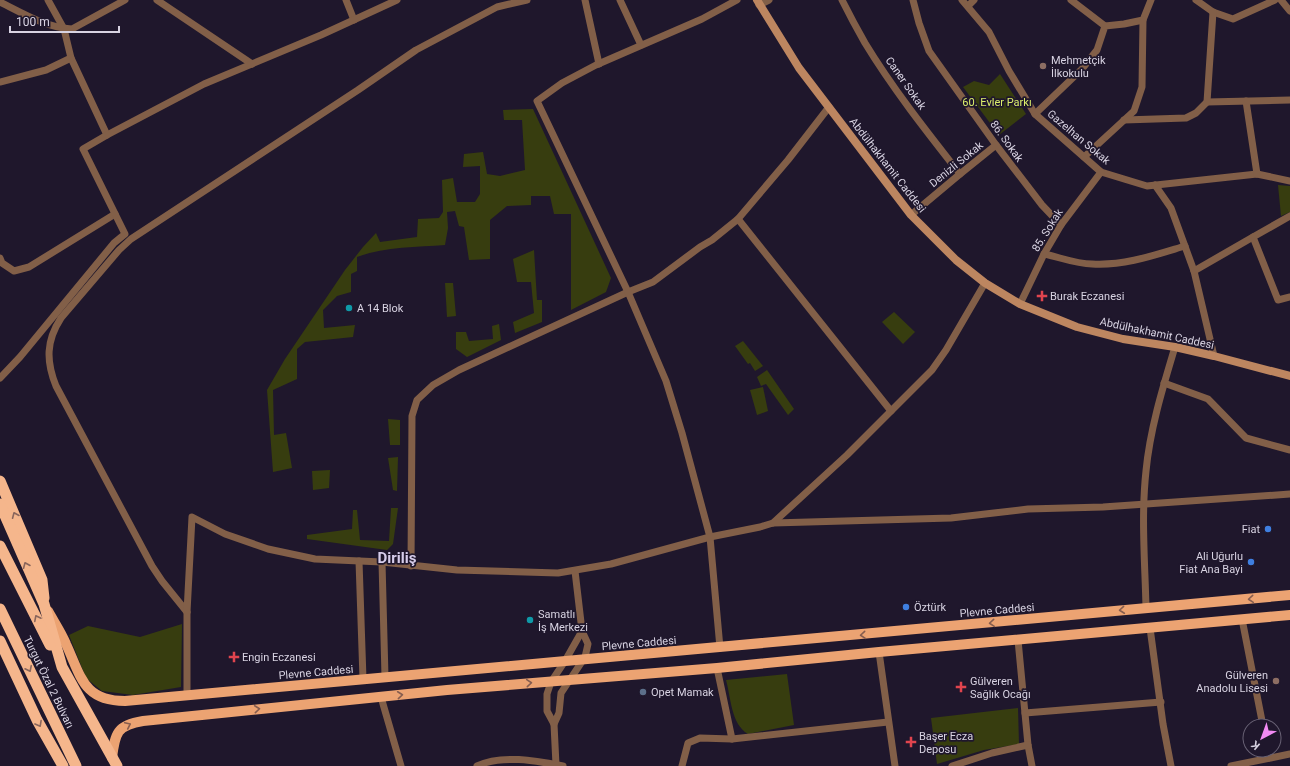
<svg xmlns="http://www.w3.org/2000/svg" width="1290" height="766" viewBox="0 0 1290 766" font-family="Roboto,sans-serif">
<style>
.green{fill:#373d0f}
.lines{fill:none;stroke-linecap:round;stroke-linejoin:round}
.minor{stroke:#825f48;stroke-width:7}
.secondary{stroke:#bd8660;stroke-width:8}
.primary{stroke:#eca372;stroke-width:10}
.trunk{stroke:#f5b68c;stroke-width:11}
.oneway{stroke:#8a665c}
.oneway2{stroke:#865d4f}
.education-dot{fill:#8d6e63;stroke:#1f172c;stroke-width:1.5}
.health-dot{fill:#e0444e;stroke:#1f172c;stroke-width:1.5}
.culture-dot{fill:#0f9aa8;stroke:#1f172c;stroke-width:1.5}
.shop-dot{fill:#3f7fe0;stroke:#1f172c;stroke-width:1.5}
.service-dot{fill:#5c6f8a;stroke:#1f172c;stroke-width:1.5}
.labels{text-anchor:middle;stroke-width:3.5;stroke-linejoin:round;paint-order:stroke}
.poi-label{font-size:11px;fill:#d8d3e2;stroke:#1f172c;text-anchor:start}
.street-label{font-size:11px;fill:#d8d3e2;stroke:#1f172c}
.park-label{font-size:11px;fill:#dbee6b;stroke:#1f172c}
.district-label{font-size:15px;font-weight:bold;fill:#d7cdeb;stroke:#1f172c}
</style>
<rect width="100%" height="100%" fill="#1f172c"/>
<!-- green -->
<g class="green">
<path d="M1000 74 1026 114 999 135 963 87 974 81 989 85Z"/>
<path d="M533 109 611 278 606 292 571 310V214H554L550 196H531V205L507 206 490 220V259L469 260 464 227 459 226 455 211 447 212 448 228 445 245C417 247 383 247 357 257V271L351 274V292L337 296 323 310 324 328 355 325 353 337 305 342 297 349V379L273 390 274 435 286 433 292 468 273 472 267 390 285 359 345 270 363 247 376 233 380 242 417 237 418 219 439 218 443 212 442 180 453 178 457 202H475L480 194V166L463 167 464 154 483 152 487 174 500 176 525 170 522 120H504L503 110Z"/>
<path d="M1278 185 1290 186V212L1281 216Z"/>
<path d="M534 250 537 300H542V322L515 333 513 322 534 313 531 282H517L513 259Z"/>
<path d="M445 283H453L456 316 447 317Z"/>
<path d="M894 312 915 332 903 344 882 322Z"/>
<path d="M499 324 501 340 467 357 456 349V332H466L469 341 493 339 492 326Z"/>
<path d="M743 341 763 366 755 371 750 363 748 364 735 346Z"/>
<path d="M767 370 794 409 788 415 766 384 761 386 757 377Z"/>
<path d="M763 387 768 411 757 415 750 390Z"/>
<path d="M388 419 400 420V445H390Z"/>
<path d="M398 457 397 491 393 490 388 458Z"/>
<path d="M330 470 329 488 313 490 312 471Z"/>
<path d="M391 508H398L393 544 387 550 307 539V535L352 529 353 510H357L360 540 389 541Z"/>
<path d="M182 624 181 687 133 695 102 691 86 678 69 635 88 626 140 637Z"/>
<path d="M787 674 794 725 748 734C731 724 731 698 726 680Z"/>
<path d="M1018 708 1019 744 984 750 937 764 931 718Z"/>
</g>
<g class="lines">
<!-- minor -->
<g class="minor">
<path d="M48 0 64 29 71 58 107 135"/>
<path d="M157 0 252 64"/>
<path d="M346 0 354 20"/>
<path d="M585 0 599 64"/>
<path d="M620 0 641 45"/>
<path d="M842 0C849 14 857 29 865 43 893 89 927 132 960 174"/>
<path d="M913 0 919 23 929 51 996 145 1042 205 1061 225"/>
<path d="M962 0 989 32 1009 71 1035 114 1101 172 1147 186 1257 174 1290 181"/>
<path d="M1071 0 1105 26"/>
<path d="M1196 0 1213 12 1233 19 1275 0"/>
<path d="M1281 0 1290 11"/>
<path d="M0 2C22 13 47 28 72 29L125 0"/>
<path d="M759 5 769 0"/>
<path d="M968 6 974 0"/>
<path d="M0 82 46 70 71 58"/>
<path d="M1246 101 1257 174"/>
<path d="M1207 102 1290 100"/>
<path d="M1035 114 1082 69 1097 50 1105 26 1124 24 1143 20 1151 0"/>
<path d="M1124 120 1186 118 1196 113 1207 102 1213 12"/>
<path d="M1084 157 1134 111 1142 87 1143 20"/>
<path d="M1155 185 1171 208 1194 271 1214 356"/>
<path d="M911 215 960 174 996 145"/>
<path d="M1290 216 1253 237 1278 300 1290 297"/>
<path d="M738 219 891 411"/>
<path d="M1044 254C1059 257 1076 264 1092 264 1124 266 1155 255 1185 246"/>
<path d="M0 258 2 263 14 271 29 267 115 214"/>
<path d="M1194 271 1253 237"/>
<path d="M1020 304 1044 254 1061 225 1101 172"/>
<path d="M0 378 20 357 114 243 125 234 83 149 107 135 204 84 321 35 397 0"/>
<path d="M1164 383 1208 399 1246 438 1290 450"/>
<path d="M773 523 847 455 932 370 946 350 985 283"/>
<path d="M359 561 363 679"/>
<path d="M382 562 385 677"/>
<path d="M411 566 412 416 417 400 433 385 459 370 628 292 653 282 700 247 712 240 738 219 788 160 829 107"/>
<path d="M1146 608C1145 563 1141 516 1146 471 1150 429 1163 387 1175 347"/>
<path d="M187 612 162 581 152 566 56 386C46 361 46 341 61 318L119 250 131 239 358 90 416 50 497 7 527 0"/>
<path d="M1242 619 1263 726"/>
<path d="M1150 628 1163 724 1171 766"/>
<path d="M1018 640 1028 745 1032 766"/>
<path d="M720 648 710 537 682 433 666 381 628 292 537 101 562 83 596 65 702 19 737 0"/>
<path d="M879 652 895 766"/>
<path d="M717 668 732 739"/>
<path d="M187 696V612L192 517 225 534 268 549 315 559 382 562 457 570 558 573 611 564 710 537 760 527 773 523 951 518 1028 509 1103 507 1290 494"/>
<path d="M381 697 401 766"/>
<path d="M1025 713 1161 702"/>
<path d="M554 724 559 713 561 693 585 657 588 644 582 631 575 571"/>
<path d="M1268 750 1269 758"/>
<path d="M556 765 554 724 547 711V694L551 682 565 661 582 631"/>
<path d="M477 766C502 754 537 761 563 766"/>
<path d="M682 766 688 743 700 738 732 739 888 722"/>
<path d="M952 766 992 753 1028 745"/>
<path d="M1231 766 1290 754"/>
</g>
<!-- secondary -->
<path class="secondary" d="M757 0 799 68 911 215 956 260 985 283 1020 304 1077 327 1123 339 1175 347 1214 356 1290 376"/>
<!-- primary -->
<g class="primary">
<path d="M48 611C54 622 61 632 66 644 81 676 83 701 125 701L1290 595"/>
<path d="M112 758C115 733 117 725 143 721L447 690 717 668 879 652 1290 615"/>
</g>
<!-- trunk -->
<g class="trunk">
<path d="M0 481 42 580 44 598"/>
<path d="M0 504 44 604 62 667 117 766"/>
<path d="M0 546 50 645"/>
<path d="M0 609 76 766"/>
<path d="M0 641 37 720 63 766"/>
</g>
</g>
<!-- one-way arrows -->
<defs><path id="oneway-chevron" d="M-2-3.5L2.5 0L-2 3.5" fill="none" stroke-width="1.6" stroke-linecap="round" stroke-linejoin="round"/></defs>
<g class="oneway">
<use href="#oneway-chevron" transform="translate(15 515) rotate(-113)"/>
<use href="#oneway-chevron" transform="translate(26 565) rotate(-113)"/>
<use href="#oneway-chevron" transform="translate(37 618) rotate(-117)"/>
<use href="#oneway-chevron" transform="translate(29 669) rotate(64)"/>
<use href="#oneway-chevron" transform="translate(39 724) rotate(61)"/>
</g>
<g class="oneway2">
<use href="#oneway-chevron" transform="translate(1251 599) rotate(175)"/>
<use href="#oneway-chevron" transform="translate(1122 610) rotate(174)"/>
<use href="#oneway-chevron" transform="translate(992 623) rotate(175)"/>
<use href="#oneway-chevron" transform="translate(863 635) rotate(175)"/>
<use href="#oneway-chevron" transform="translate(529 683) rotate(-5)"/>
<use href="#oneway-chevron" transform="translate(400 695) rotate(-6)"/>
<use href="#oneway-chevron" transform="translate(257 709) rotate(-6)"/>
<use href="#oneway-chevron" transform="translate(128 725) rotate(-25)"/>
</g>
<!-- markers -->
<g class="education-dot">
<circle cx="1043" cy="66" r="4"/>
<circle cx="1276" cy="681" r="4"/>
</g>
<g class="health-dot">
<path d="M1040 290h4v4h4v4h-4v4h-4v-4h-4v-4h4z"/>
<path d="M232 651h4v4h4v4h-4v4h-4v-4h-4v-4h4z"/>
<path d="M959 681h4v4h4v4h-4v4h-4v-4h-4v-4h4z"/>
<path d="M909 736h4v4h4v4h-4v4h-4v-4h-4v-4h4z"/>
</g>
<g class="culture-dot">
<circle cx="349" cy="308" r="4"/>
<circle cx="530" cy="620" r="4"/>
</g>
<g class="shop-dot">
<circle cx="1268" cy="529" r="4"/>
<circle cx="1251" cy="562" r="4"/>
<circle cx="906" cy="607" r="4"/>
</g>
<circle class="service-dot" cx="643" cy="692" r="4"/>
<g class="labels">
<!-- poi labels -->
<g class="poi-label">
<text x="1051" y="64">Mehmetçik<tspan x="1051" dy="13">İlkokulu</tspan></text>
<text x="1050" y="300">Burak Eczanesi</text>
<text x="357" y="312">A 14 Blok</text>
<text x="1260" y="533" text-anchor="end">Fiat</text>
<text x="1243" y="560" text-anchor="end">Ali Uğurlu<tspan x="1243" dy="13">Fiat Ana Bayi</tspan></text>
<text x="914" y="611">Öztürk</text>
<text x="538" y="618">Samatlı<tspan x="538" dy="13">İş Merkezi</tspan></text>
<text x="242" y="661">Engin Eczanesi</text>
<text x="1268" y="679" text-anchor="end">Gülveren<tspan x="1268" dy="13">Anadolu Lisesi</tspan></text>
<text x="970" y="685">Gülveren<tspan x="970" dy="13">Sağlık Ocağı</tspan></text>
<text x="651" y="696">Opet Mamak</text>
<text x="919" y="740">Başer Ecza<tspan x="919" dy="13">Deposu</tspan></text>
</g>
<!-- street labels -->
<g class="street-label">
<text transform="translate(906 83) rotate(55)" y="4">Caner Sokak</text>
<text transform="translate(1079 137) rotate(40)" y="4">Gazelhan Sokak</text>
<text transform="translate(1007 141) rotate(54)" y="4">86. Sokak</text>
<text transform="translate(956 164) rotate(-39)" y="4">Denizli Sokak</text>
<text transform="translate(888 165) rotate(52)" y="4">Abdülhakhamit Caddesi</text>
<text transform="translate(1047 230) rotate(-58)" y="4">85. Sokak</text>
<text transform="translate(1157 333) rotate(12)" y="4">Abdülhakhamit Caddesi</text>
<text transform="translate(997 610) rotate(-5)" y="4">Plevne Caddesi</text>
<text transform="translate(639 643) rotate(-5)" y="4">Plevne Caddesi</text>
<text transform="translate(316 672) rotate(-5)" y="4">Plevne Caddesi</text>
<text transform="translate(49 682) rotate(64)" y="4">Turgut Özal 2 Bulvarı</text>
</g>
<!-- park labels -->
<g class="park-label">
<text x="997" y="106">60. Evler Parkı</text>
</g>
<!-- district labels -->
<g class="district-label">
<text x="397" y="563">Diriliş</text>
</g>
</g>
<!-- north arrow -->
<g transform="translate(1262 738) rotate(221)"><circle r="19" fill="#1f172c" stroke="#696275"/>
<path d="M0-3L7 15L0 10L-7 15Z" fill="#f28af3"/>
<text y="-6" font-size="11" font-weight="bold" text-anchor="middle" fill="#d8d3e2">K</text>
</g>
<!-- scale -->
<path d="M10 26v6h109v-6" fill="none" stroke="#d8d3e2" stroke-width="2"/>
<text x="16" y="26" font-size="12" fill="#d8d3e2" stroke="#1f172c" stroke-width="3" paint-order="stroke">100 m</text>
</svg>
